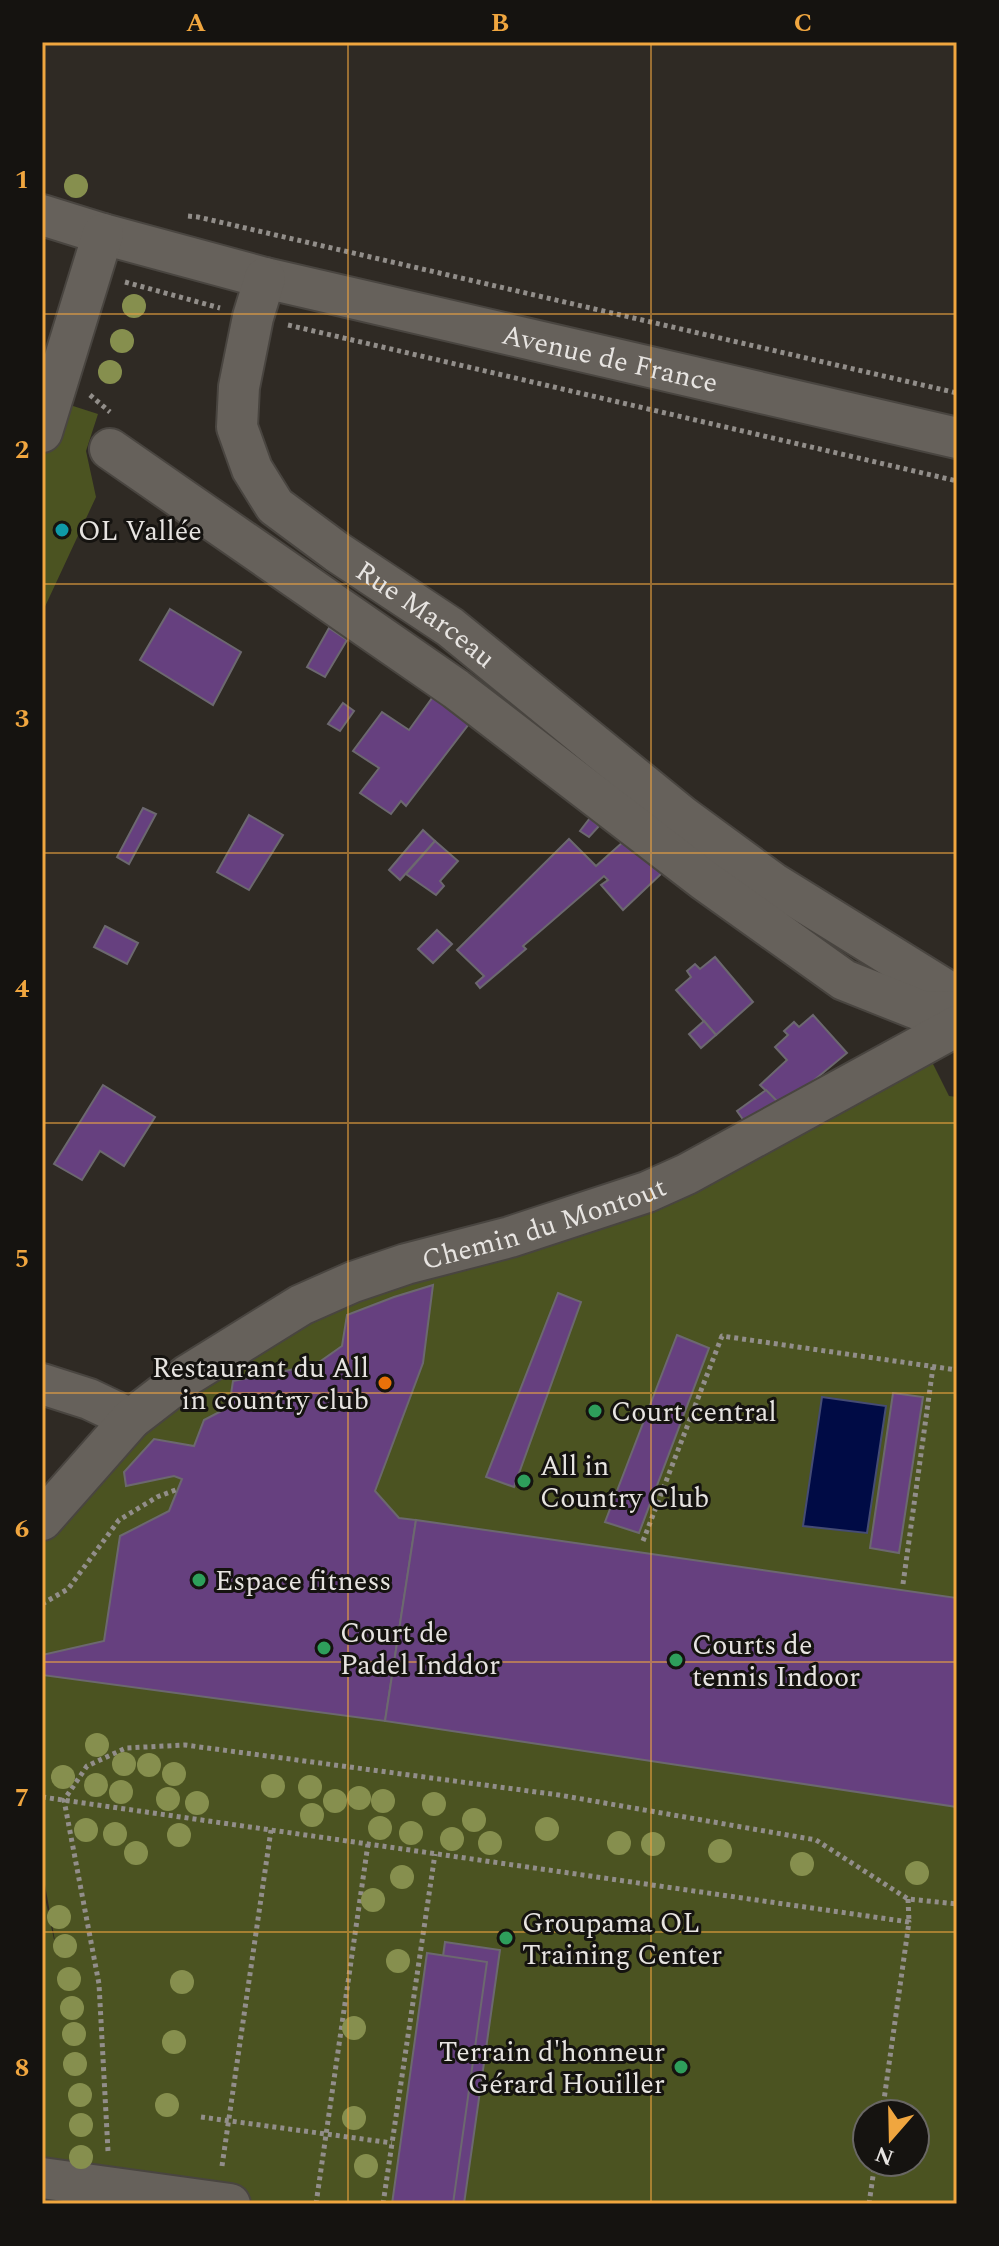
<svg xmlns="http://www.w3.org/2000/svg" width="999" height="2246" viewBox="0 0 999 2246" font-family="Spectral,serif">
<style>
.green{fill:#4b5321;fill-rule:evenodd}
.water{fill:#000b45;stroke:#454c74;stroke-width:2}
.building{fill:#66407f;stroke:#6c686f;stroke-width:2}
.lines{fill:none;stroke-linecap:round;stroke-linejoin:round}
.minor-casing{stroke:#494540;stroke-width:44}
.path{stroke:#928e8a;stroke-width:5;stroke-dasharray:4 4;stroke-linecap:butt}
.minor{stroke:#66615b;stroke-width:40}
.tree{fill:#868f4e}
.grid{fill:none;stroke:#f0a63f;stroke-width:2;stroke-opacity:0.55}
.culture-dot{fill:#0f9aa8;stroke:#151310;stroke-width:3}
.food-dot{fill:#e8710a;stroke:#151310;stroke-width:3}
.leisure-dot{fill:#2e9e5b;stroke:#151310;stroke-width:3}
.labels{text-anchor:middle;stroke-width:6;stroke-linejoin:round;paint-order:stroke}
.street-label{font-size:28px;fill:#e7e4e1;stroke:#151310}
.poi-label{font-size:28px;fill:#e7e4e1;stroke:#151310;text-anchor:start}
.neatline{fill:none;stroke:#f0a63f;stroke-width:3}
.grid-label{font-size:26px;text-anchor:middle;font-weight:bold;fill:#f0a63f}
</style>
<rect width="100%" height="100%" fill="#2f2a24"/>
<!-- green -->
<g class="green">
<path d="M42 396 98 414 86 451 96 497 42 613Z"/>
<path d="M930 1058 949 1096 957 1097V2204H42V1884L58 1958 42 1868V1534L141 1429 261 1343 387 1281ZM867 2114H915V2162H867Z"/>
</g>
<!-- water -->
<path class="water" d="M822 1397 886 1406 867 1533 803 1526Z"/>
<!-- building -->
<g class="building">
<path d="M170 609 241 652 213 705 140 660Z"/>
<path d="M329 628 347 640 325 677 307 667Z"/>
<path d="M435 694 472 720 406 806 401 801 391 814 360 793 379 768 353 751 382 712 409 730Z"/>
<path d="M343 703 354 711 340 731 328 724Z"/>
<path d="M143 808 156 814 129 864 117 857Z"/>
<path d="M249 815 283 835 249 890 217 872Z"/>
<path d="M590 818 599 826 589 837 580 831Z"/>
<path d="M423 830 435 841 400 880 389 870Z"/>
<path d="M569 839 596 866 624 841 662 873 623 910 601 885 608 880 604 876 523 946 526 949 480 988 476 983 484 976 457 950Z"/>
<path d="M435 841 458 861 440 881 444 886 436 895 406 874Z"/>
<path d="M105 926 138 943 127 964 94 947Z"/>
<path d="M437 930 452 944 433 963 418 949Z"/>
<path d="M715 957 753 1002 716 1035 676 990 691 977 687 971 695 964 700 969Z"/>
<path d="M813 1015 847 1053 801 1091 785 1109 760 1085 787 1060 775 1047 788 1035 784 1031 794 1022 799 1027Z"/>
<path d="M704 1021 716 1035 701 1048 689 1034Z"/>
<path d="M103 1085 155 1117 124 1166 100 1151 82 1180 54 1164Z"/>
<path d="M766 1090 785 1109 749 1128 737 1111Z"/>
<path d="M433 1285 423 1363 375 1491 399 1518 416 1520 385 1721 42 1675V1655L104 1641 120 1536 169 1511 182 1479 174 1476 126 1486 124 1472 154 1439 194 1446 204 1420 229 1407 233 1381 315 1365 342 1346 347 1315 394 1297Z"/>
<path d="M558 1293 581 1302 514 1487 486 1477Z"/>
<path d="M677 1335 709 1348 639 1533 605 1522Z"/>
<path d="M893 1393 923 1397 899 1553 870 1548Z"/>
<path d="M416 1520 957 1598V1807L385 1721Z"/>
<path d="M445 1942 500 1950 464 2204H408Z"/>
<path d="M427 1953 487 1962 453 2204H392Z"/>
</g>
<g class="lines">
<!-- minor casing -->
<g class="minor-casing">
<g id="minor">
<path id="s1" d="M42 215 103 234 265 278 957 438"/>
<path id="s2" d="M265 278 253 317 239 387 237 427 252 469 275 506 337 552 450 627 683 817 773 883 957 997"/>
<path d="M42 432 103 234"/>
<path d="M110 449 456 689 704 880 844 980 922 1011 957 1012"/>
<path d="M42 1384 89 1399 131 1419"/>
<path id="s3" d="M42 1520 131 1419 188 1375 301 1305 353 1282 406 1264 510 1237 647 1192 687 1174 957 1026"/>
<path d="M42 2178 230 2204"/>
</g>
</g>
<!-- path -->
<g class="path">
<path d="M188 216 198 217 957 393"/>
<path d="M125 282 220 308"/>
<path d="M288 325 957 481"/>
<path d="M90 395 110 412"/>
<path d="M643 1541 722 1336 957 1370"/>
<path d="M903 1584 933 1367"/>
<path d="M42 1604 68 1589 119 1520 157 1497 178 1489"/>
<path d="M42 1797 909 1922 882 2114"/>
<path d="M908 1899 909 1922"/>
<path d="M201 2117 392 2143"/>
<path d="M108 2151 99 1984 64 1800 87 1766 126 1748 185 1745 559 1795 816 1840 908 1899 957 1904"/>
<path d="M222 2166 271 1830"/>
<path d="M316 2204 368 1844"/>
<path d="M383 2204 435 1854"/>
<path d="M869 2204 875 2162"/>
</g>
<!-- minor -->
<use href="#minor" class="minor"/>
</g>
<!-- trees -->
<g class="tree">
<circle cx="76" cy="186" r="12"/>
<circle cx="134" cy="306" r="12"/>
<circle cx="122" cy="341" r="12"/>
<circle cx="110" cy="372" r="12"/>
<circle cx="97" cy="1745" r="12"/>
<circle cx="124" cy="1764" r="12"/>
<circle cx="149" cy="1765" r="12"/>
<circle cx="174" cy="1774" r="12"/>
<circle cx="63" cy="1777" r="12"/>
<circle cx="96" cy="1785" r="12"/>
<circle cx="273" cy="1786" r="12"/>
<circle cx="310" cy="1787" r="12"/>
<circle cx="121" cy="1792" r="12"/>
<circle cx="359" cy="1798" r="12"/>
<circle cx="168" cy="1799" r="12"/>
<circle cx="335" cy="1801" r="12"/>
<circle cx="383" cy="1801" r="12"/>
<circle cx="197" cy="1803" r="12"/>
<circle cx="434" cy="1804" r="12"/>
<circle cx="312" cy="1815" r="12"/>
<circle cx="474" cy="1820" r="12"/>
<circle cx="380" cy="1828" r="12"/>
<circle cx="547" cy="1829" r="12"/>
<circle cx="86" cy="1830" r="12"/>
<circle cx="411" cy="1833" r="12"/>
<circle cx="115" cy="1834" r="12"/>
<circle cx="179" cy="1835" r="12"/>
<circle cx="452" cy="1839" r="12"/>
<circle cx="490" cy="1843" r="12"/>
<circle cx="619" cy="1843" r="12"/>
<circle cx="653" cy="1844" r="12"/>
<circle cx="720" cy="1851" r="12"/>
<circle cx="136" cy="1853" r="12"/>
<circle cx="802" cy="1864" r="12"/>
<circle cx="917" cy="1873" r="12"/>
<circle cx="402" cy="1877" r="12"/>
<circle cx="373" cy="1900" r="12"/>
<circle cx="59" cy="1917" r="12"/>
<circle cx="65" cy="1946" r="12"/>
<circle cx="398" cy="1961" r="12"/>
<circle cx="69" cy="1979" r="12"/>
<circle cx="182" cy="1982" r="12"/>
<circle cx="72" cy="2008" r="12"/>
<circle cx="354" cy="2028" r="12"/>
<circle cx="74" cy="2034" r="12"/>
<circle cx="174" cy="2042" r="12"/>
<circle cx="75" cy="2064" r="12"/>
<circle cx="80" cy="2095" r="12"/>
<circle cx="167" cy="2105" r="12"/>
<circle cx="354" cy="2118" r="12"/>
<circle cx="81" cy="2125" r="12"/>
<circle cx="81" cy="2157" r="12"/>
<circle cx="366" cy="2166" r="12"/>
</g>
<!-- grid -->
<path class="grid" d="M348 42V2204M651 42V2204M42 314H957M42 584H957M42 853H957M42 1123H957M42 1393H957M42 1662H957M42 1932H957"/>
<!-- markers -->
<circle class="culture-dot" cx="62" cy="530" r="8"/>
<circle class="food-dot" cx="385" cy="1383" r="8"/>
<g class="leisure-dot">
<circle cx="595" cy="1411" r="8"/>
<circle cx="524" cy="1481" r="8"/>
<circle cx="199" cy="1580" r="8"/>
<circle cx="324" cy="1648" r="8"/>
<circle cx="676" cy="1660" r="8"/>
<circle cx="506" cy="1938" r="8"/>
<circle cx="681" cy="2067" r="8"/>
</g>
<g class="labels">
<!-- street labels -->
<g class="street-label">
<text dy="10" stroke="none"><textPath href="#s1" startOffset="586">Avenue de France</textPath></text>
<text dy="10" stroke="none"><textPath href="#s2" startOffset="426">Rue Marceau</textPath></text>
<text dy="10" stroke="none"><textPath href="#s3" startOffset="596">Chemin du Montout</textPath></text>
</g>
<!-- poi labels -->
<g class="poi-label">
<text x="78" y="540">OL Vallée</text>
<text x="369" y="1377" text-anchor="end">Restaurant du All<tspan x="369" dy="32">in country club</tspan></text>
<text x="611" y="1421">Court central</text>
<text x="540" y="1475">All in<tspan x="540" dy="32">Country Club</tspan></text>
<text x="215" y="1590">Espace fitness</text>
<text x="340" y="1642">Court de<tspan x="340" dy="32">Padel Inddor</tspan></text>
<text x="692" y="1654">Courts de<tspan x="692" dy="32">tennis Indoor</tspan></text>
<text x="522" y="1932">Groupama OL<tspan x="522" dy="32">Training Center</tspan></text>
<text x="665" y="2061" text-anchor="end">Terrain d'honneur<tspan x="665" dy="32">Gérard Houiller</tspan></text>
</g>
</g>
<!-- border -->
<rect width="999" height="2246" fill="none" stroke="#151310" stroke-width="88"/>
<!-- north arrow -->
<g transform="translate(891 2138) rotate(200)"><circle r="38" fill="#151310" stroke="#696764" stroke-width="2"/>
<path d="M0-6L14 30L0 20L-14 30Z" fill="#f0a63f"/>
<text y="-12" font-size="22" font-weight="bold" text-anchor="middle" fill="#e7e4e1">N</text>
</g>
<rect x="44" y="44" width="911" height="2158" class="neatline"/>
<g class="grid-label">
<text x="196" y="31">A</text>
<text x="500" y="31">B</text>
<text x="803" y="31">C</text>
<text x="22" y="188">1</text>
<text x="22" y="458">2</text>
<text x="22" y="727">3</text>
<text x="22" y="997">4</text>
<text x="22" y="1267">5</text>
<text x="22" y="1537">6</text>
<text x="22" y="1806">7</text>
<text x="22" y="2076">8</text>
</g>
</svg>
